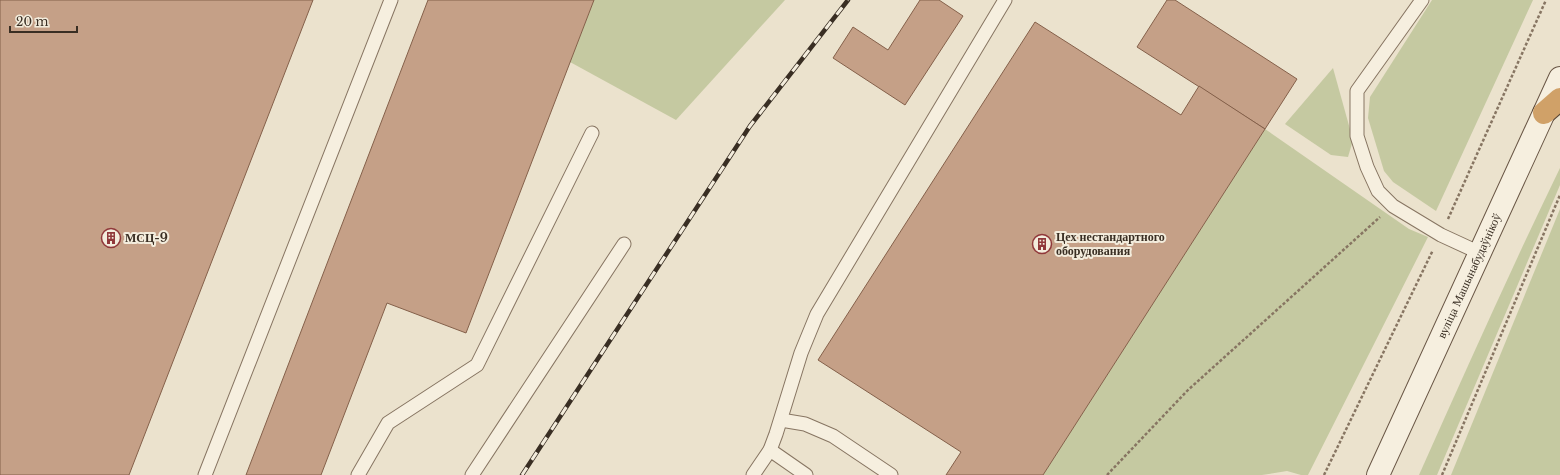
<svg xmlns="http://www.w3.org/2000/svg" width="1560" height="475" viewBox="0 0 1560 475" font-family="'Libre Baskerville',serif">
<style>
.green{fill:#c5c9a1}
.building{fill:#c5a087;stroke:#84604a}
.lines{fill:none;stroke-linecap:round;stroke-linejoin:round}
.lane-casing{stroke:#877562;stroke-width:15}
.secondary-casing{stroke:#695645;stroke-width:24}
.highway-casing{stroke:#564435;stroke-width:24}
.path{stroke:#877562;stroke-width:2.5;stroke-dasharray:3 2;stroke-linecap:butt}
.lane{stroke:#f6efdf;stroke-width:13}
.secondary{stroke:#f6efdf;stroke-width:22}
.highway{stroke:#d0a168;stroke-width:22}
.rail-casing{stroke:#392e23;stroke-width:4.5}
.rail{stroke:#f3ecdc;stroke-width:3;stroke-dasharray:9;stroke-linecap:butt}
.labels{text-anchor:middle;stroke-width:4;stroke-linejoin:round;paint-order:stroke}
.poi-label{font-size:12px;font-weight:bold;fill:#392e23;stroke:#f3ecdc;text-anchor:start}
.street-label{font-size:12px;fill:#392e23;stroke:#f3ecdc}
</style>
<rect width="100%" height="100%" fill="#ebe2cd"/>
<!-- green -->
<g class="green">
<path d="M594 0H785L676 120 570 62Z"/>
<path d="M1432 0H1533L1436 211 1393 182 1384 171 1368 118 1370 97Z"/>
<path d="M1333 68 1353 140 1348 157 1331 155 1285 124Z"/>
<path d="M1265 129 1409 229 1428 237 1308 475H1301L1287 471 1262 475H1043Z"/>
<path d="M1560 168V185L1437 475H1419C1465 372 1511 269 1560 168Z"/>
<path d="M1560 209V475H1451Z"/>
</g>
<!-- building -->
<g class="building">
<path d="M0 0H313L129 475H0Z"/>
<path d="M428 0H594L466 333 387 303 321 475H246Z"/>
<path d="M920 0H939L963 16 905 105 833 58 853 27 888 50Z"/>
<path d="M1167 0H1175L1297 79 1265 129 1137 47Z"/>
<path d="M1035 22 1181 115 1199 86 1265 129 1043 475H946L961 452 818 360Z"/>
</g>
<g class="lines">
<!-- lane casing -->
<g class="lane-casing">
<g id="lane">
<path d="M1422 0 1357 91V136L1367 167 1378 191 1393 206 1441 235 1480 253"/>
<path d="M781 420 805 424 833 436 891 475"/>
<path d="M770 450 806 475"/>
<path d="M205 475 391 0"/>
<path d="M358 475 388 423 477 365 592 133"/>
<path d="M472 475 624 244"/>
<path d="M753 475 770 450 776 434 801 353 817 314 1005 0"/>
</g>
</g>
<!-- secondary casing -->
<g class="secondary-casing">
<g id="secondary">
<path id="s1" d="M1378 475 1560 78"/>
</g>
</g>
<!-- highway casing -->
<g class="highway-casing">
<path id="highway" d="M1544 113 1560 99"/>
</g>
<!-- path -->
<g class="path">
<path d="M1448 219 1546 0"/>
<path d="M1107 475 1188 390 1380 217"/>
<path d="M1324 475 1433 250"/>
<path d="M1442 475 1560 195"/>
</g>
<!-- lane -->
<use href="#lane" class="lane"/>
<!-- secondary -->
<use href="#secondary" class="secondary"/>
<!-- highway -->
<use href="#highway" class="highway"/>
<!-- rail casing -->
<g class="rail-casing">
<path id="rail" d="M522 475 750 126 848 0"/>
</g>
<!-- rail -->
<use href="#rail" class="rail"/>
</g>
<!-- icons -->
<defs>
<g id="building-ring" transform="scale(1)"><circle r="9.5" fill="#f3ecdc" stroke="#90383a" stroke-width="1.5"/><path d="M-4-6H4V6H1V3H-1V6H-4ZM-2.5-4.3h1.7v1.8h-1.7ZM.8-4.3h1.7v1.8H.8ZM-2.5-1h1.7V.8h-1.7ZM.8-1h1.7V.8H.8Z" fill="#90383a"/></g>
</defs>
<g fill-rule="evenodd">
<use href="#building-ring" x="111" y="238"/>
<use href="#building-ring" x="1042" y="244"/>
</g>
<g class="labels">
<!-- poi labels -->
<g class="poi-label">
<text x="1056" y="241">Цех нестандартного<tspan x="1056" dy="14">оборудования</tspan></text>
<text x="125" y="242">МСЦ-9</text>
</g>
<!-- street labels -->
<g class="street-label">
<text dy="4" stroke="none"><textPath href="#s1" startOffset="219">вуліца Машынабудаўнікоў</textPath></text>
</g>
</g>
<!-- scale -->
<path d="M10 26v6h67v-6" fill="none" stroke="#392e23" stroke-width="2"/>
<text x="16" y="26" font-size="12" fill="#392e23" stroke="#f3ecdc" stroke-width="3" paint-order="stroke">20 m</text>
</svg>
